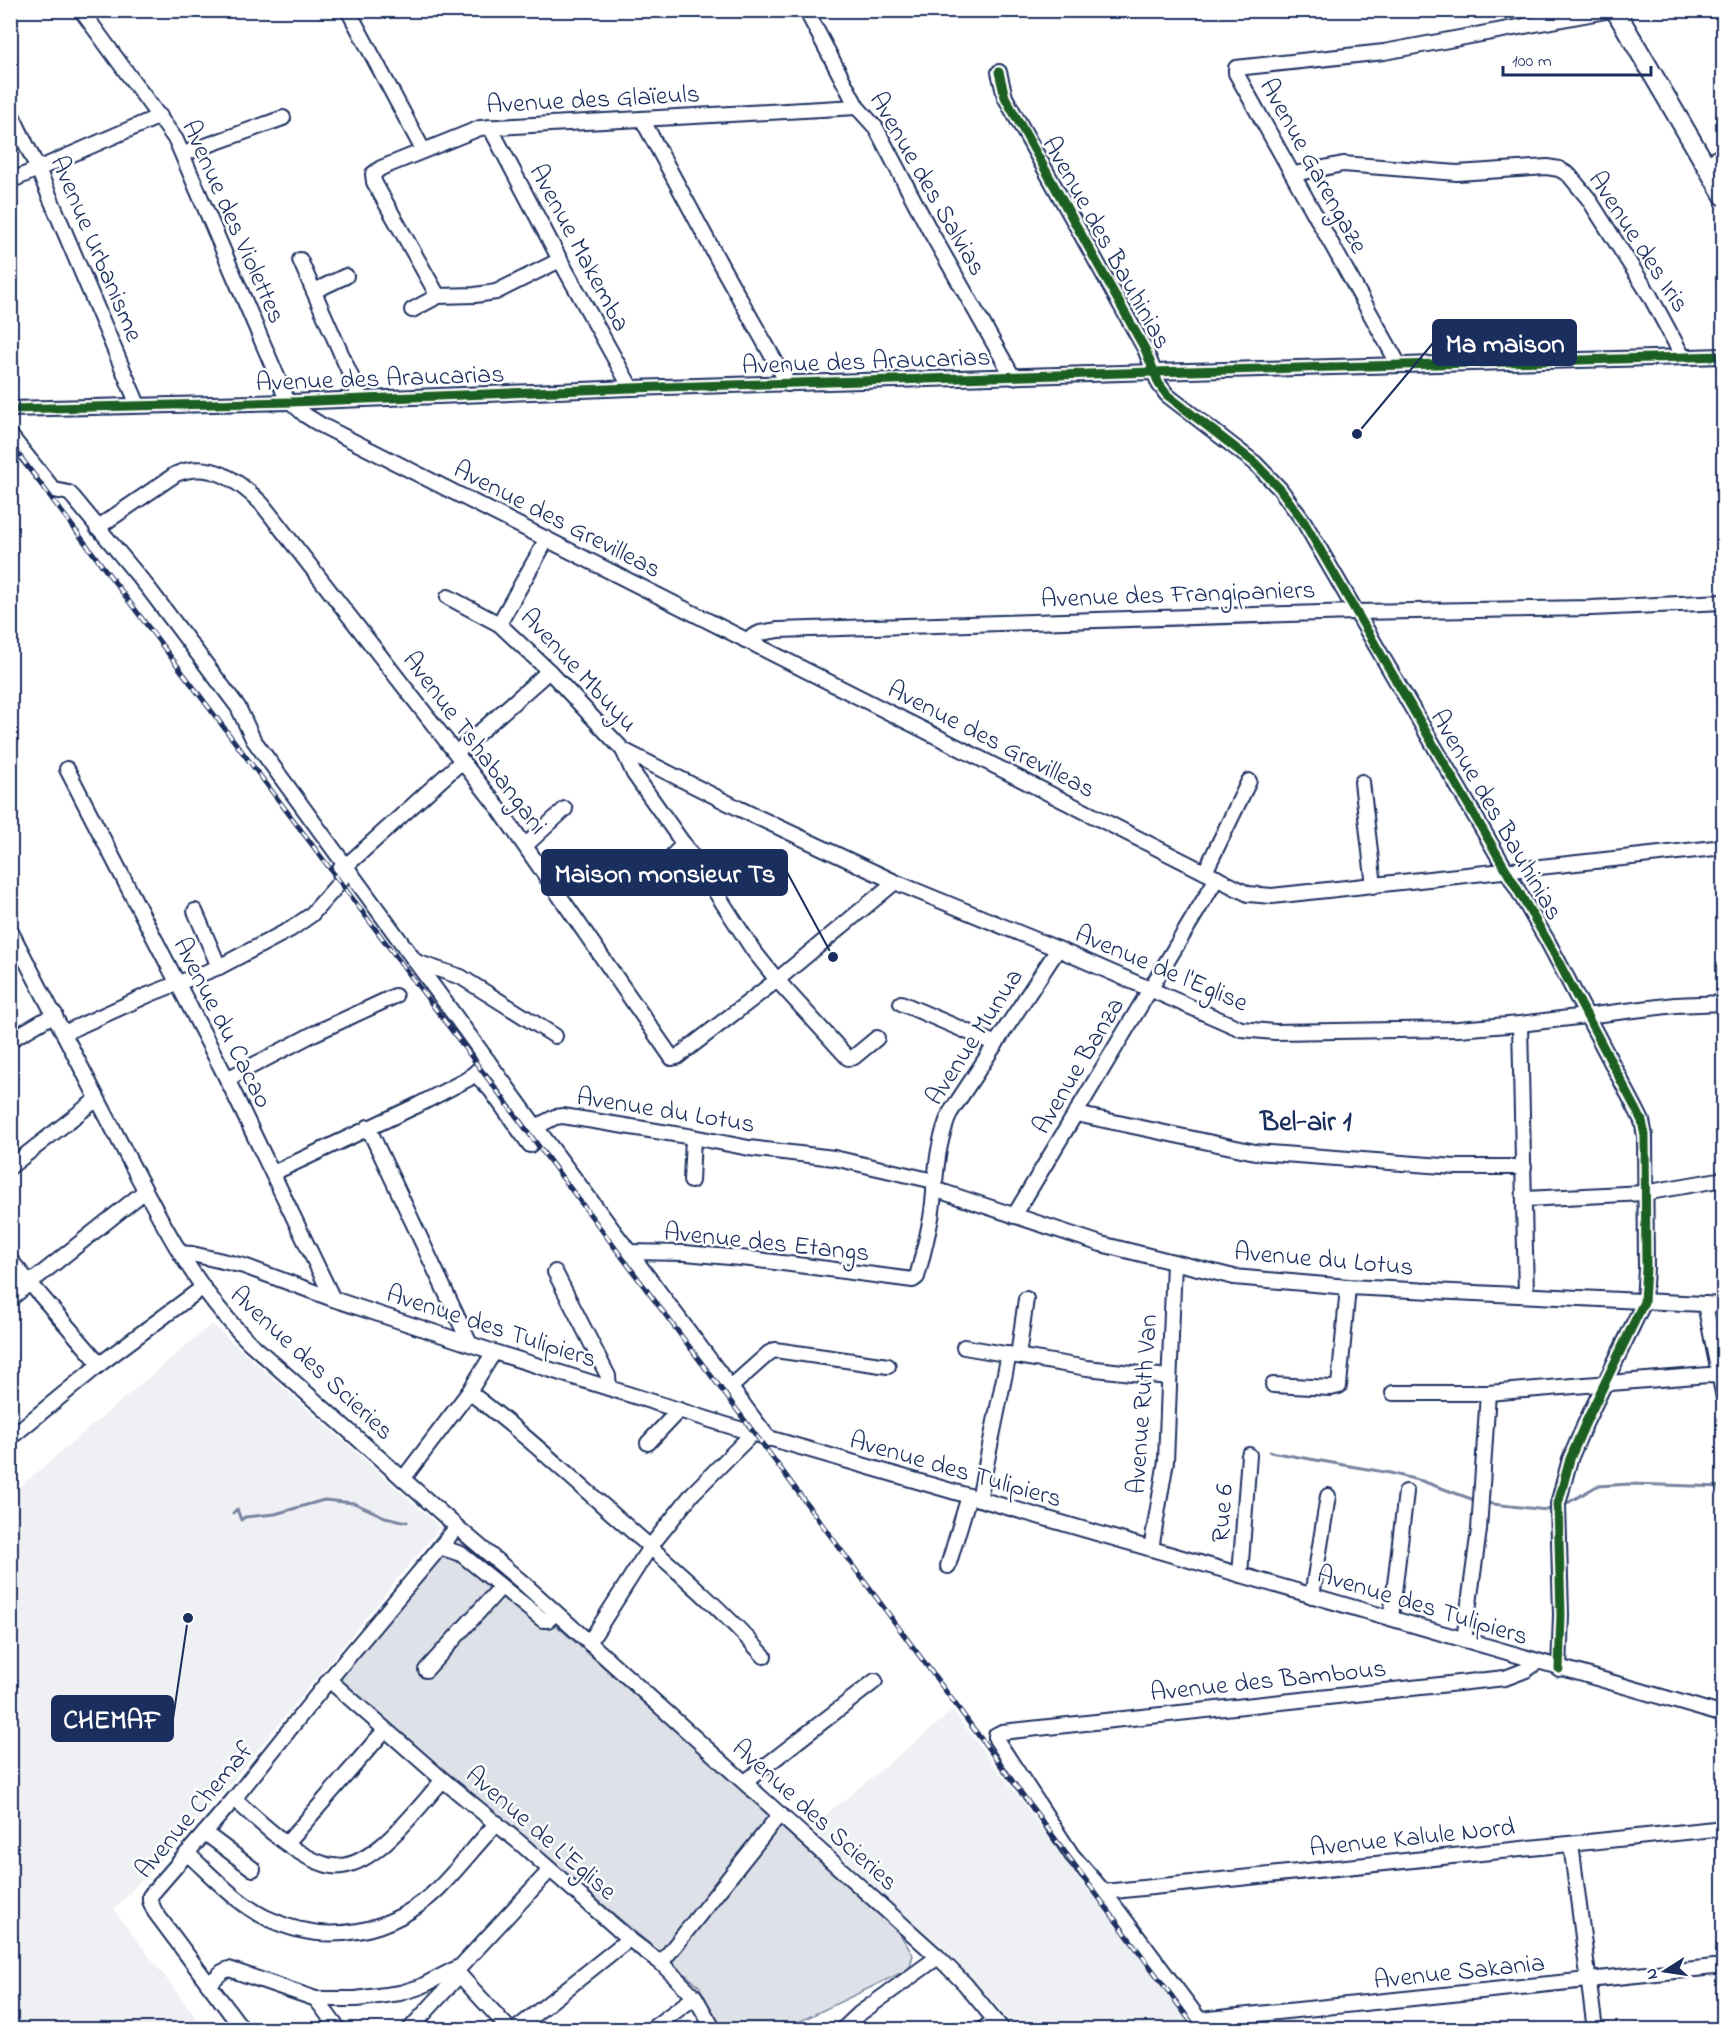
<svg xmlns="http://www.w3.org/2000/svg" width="1734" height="2040" viewBox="0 0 1734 2040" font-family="'Indie Flower',sans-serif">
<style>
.built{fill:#eff0f4}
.green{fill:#dee1e7;stroke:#7c88a2;stroke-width:1.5}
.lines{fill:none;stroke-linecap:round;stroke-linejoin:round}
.stream{stroke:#77839f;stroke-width:3}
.minor-casing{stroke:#1b2f5e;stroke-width:18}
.major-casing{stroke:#1b2f5e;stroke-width:22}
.minor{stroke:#fff;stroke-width:14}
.major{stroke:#fff;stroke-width:18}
.rail-casing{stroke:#1b2f5e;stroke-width:5}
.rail{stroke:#fff;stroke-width:3;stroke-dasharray:9;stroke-linecap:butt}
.cycleway-casing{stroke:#fff;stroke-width:13}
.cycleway{stroke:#1b5e20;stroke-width:9}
.labels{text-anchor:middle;stroke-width:5;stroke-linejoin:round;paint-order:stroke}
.street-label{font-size:26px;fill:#1b2f5e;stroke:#fff}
.quarter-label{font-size:28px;font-weight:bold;fill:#1b2f5e;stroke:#fff}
.leader{fill:none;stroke:#1b2f5e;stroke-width:2}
.callout-dot{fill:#1b2f5e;stroke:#fff;stroke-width:2}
.callout{fill:#1b2f5e;stroke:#1b2f5e;stroke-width:2}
.callout-label{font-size:27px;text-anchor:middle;font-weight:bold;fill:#fff}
</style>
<rect width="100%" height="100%" fill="#fff"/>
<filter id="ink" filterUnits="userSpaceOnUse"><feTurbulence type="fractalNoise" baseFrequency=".0167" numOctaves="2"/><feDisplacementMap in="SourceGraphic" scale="12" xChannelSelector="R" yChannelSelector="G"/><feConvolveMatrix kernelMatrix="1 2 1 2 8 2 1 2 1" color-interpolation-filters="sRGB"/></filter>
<g filter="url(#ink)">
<!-- built -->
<g class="built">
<path d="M212 1324 440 1527 228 1786 114 1910 205 2029H11V1494Z"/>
<path d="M953 1711 1195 2029H1015L996 2004 811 1827Z"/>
</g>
<!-- green -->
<path class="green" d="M444 1527 891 1919 913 1955 909 1969 784 2029H721L699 1986 333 1676Z"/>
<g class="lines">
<!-- stream -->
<g class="stream">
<path d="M1270 1452 1390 1473 1422 1481 1477 1501"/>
<path d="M1484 1503 1547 1510 1554 1508"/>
<path d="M1564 1505 1597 1486 1630 1484 1724 1487"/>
<path d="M233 1513 237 1509 241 1520 245 1517 275 1514 324 1500 354 1503 385 1517 407 1522"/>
</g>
<!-- minor casing -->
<g class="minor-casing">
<g id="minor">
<path d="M81 10 176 140 288 402"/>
<path d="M348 10 423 150"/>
<path d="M806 10 857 107 876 128 929 229 1013 377"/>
<path d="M999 72 1005 97 1011 108 1145 349 1159 384 1167 395 1255 463 1280 489 1304 522 1548 942 1636 1109 1642 1121 1645 1136 1646 1268 1644 1302 1585 1424 1570 1459 1558 1504 1561 1615 1559 1669"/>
<path d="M10 111 38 169 138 405"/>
<path d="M642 119 723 269 788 384"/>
<path d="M490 127 560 260 631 388"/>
<path d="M183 154 283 118"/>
<path d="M1705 165 1724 154"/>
<path d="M1294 174 1343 164 1457 173 1547 167 1559 169 1569 175 1588 198 1649 294 1683 357"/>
<path d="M10 181 160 116"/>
<path d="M300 260 361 399"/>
<path d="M560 260 496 292 475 295 438 296 374 182 373 174 381 168 480 128 857 107"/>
<path d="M314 291 346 276"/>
<path d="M412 310 438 296"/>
<path d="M1399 365 1236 73V68L1384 52 1611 10"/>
<path d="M291 402 305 415 321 425 1248 894 1272 896 1724 847"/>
<path d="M10 409 291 402 631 388 1154 372 1724 356"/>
<path d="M10 435 54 490 69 493 73 497 149 589 238 707 253 739 536 1127 769 1439"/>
<path d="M97 528 176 474C210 460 238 480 262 504L500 810 672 1058 677 1057 777 980 895 882"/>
<path d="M448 597 499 624 549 671 623 750 634 774 697 863 753 950 777 980 848 1058 854 1057 877 1038"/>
<path d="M499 624 547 539"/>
<path d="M745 640 760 633 778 630 1355 612 1591 608 1724 602"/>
<path d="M623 750 740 809 895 882 1058 949 1241 1029 1275 1032 1458 1029 1520 1024 1675 1005 1724 1003"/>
<path d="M456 753 549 671"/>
<path d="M67 769 227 1079 333 1299"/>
<path d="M1362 782 1374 886"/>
<path d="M526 845 565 809"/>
<path d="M347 865 462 761"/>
<path d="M1205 872 1249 781"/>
<path d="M654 874 684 844"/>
<path d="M195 911 219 967"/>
<path d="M10 930C48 1002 84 1074 122 1146 158 1215 192 1285 248 1341L457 1527 522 1582 938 1957 965 1984 1003 2030"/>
<path d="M416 962 461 977 555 1036"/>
<path d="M901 1003 996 1044"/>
<path d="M1520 1024 1526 1295"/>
<path d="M64 1033 148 995 219 967 291 929 311 915 341 881 340 869 345 864"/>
<path d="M10 1040 55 1014"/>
<path d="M475 1074 490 1089 530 1145"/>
<path d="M227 1079 313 1034 395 996"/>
<path d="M1076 1114 1255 1152 1456 1167H1524"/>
<path d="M368 1127 470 1344"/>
<path d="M536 1127 555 1117 563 1116 693 1137 749 1148 834 1158 934 1181"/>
<path d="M10 1167 97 1099"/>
<path d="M273 1173 418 1105 468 1079 488 1061"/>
<path d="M691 1181 693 1137"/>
<path d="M934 1189 1101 1244 1234 1277 1348 1287 1724 1305"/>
<path d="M1525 1199 1644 1193 1724 1179"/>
<path d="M1014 1216 1217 878"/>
<path d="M628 1252 685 1253 751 1259 913 1280 917 1277C922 1258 927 1238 931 1218 937 1180 934 1151 950 1113L1058 949"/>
<path d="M180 1253 192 1254 244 1266 333 1299 494 1352 755 1434 1724 1715"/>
<path d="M10 1260 100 1364"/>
<path d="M555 1272 608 1376 609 1388"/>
<path d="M10 1299 145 1191"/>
<path d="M1705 1304 1724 1398"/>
<path d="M964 1347 1087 1368 1168 1377"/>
<path d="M1018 1356 1026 1299"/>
<path d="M1273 1385 1331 1388 1339 1386 1348 1287"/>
<path d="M732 1386 769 1353 775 1350 888 1366"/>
<path d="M469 1392C520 1430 567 1474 615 1516 666 1561 719 1606 764 1656"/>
<path d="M1393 1393H1488L1708 1375 1724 1376"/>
<path d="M10 1438 100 1364 202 1288"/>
<path d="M648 1443 679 1410"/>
<path d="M403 1479 469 1392 494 1352"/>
<path d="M979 1499 1009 1354"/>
<path d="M440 1547 461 1554 543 1620H548L555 1613"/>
<path d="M1151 1549 1166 1461 1174 1263"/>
<path d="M948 1566 969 1496"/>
<path d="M1240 1575 1249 1455"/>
<path d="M1312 1596 1328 1496"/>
<path d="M1391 1618 1406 1492"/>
<path d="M1464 1640 1479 1530 1488 1393"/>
<path d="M589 1643 650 1547 693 1493 753 1433"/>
<path d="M426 1670 501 1587"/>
<path d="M329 1680 443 1780 520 1843 629 1939 661 1963 695 1997 714 2030"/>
<path d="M745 1782 875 1681"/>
<path d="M234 1799C259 1821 294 1856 327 1865 369 1877 418 1807 443 1780"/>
<path d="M205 1833 253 1869"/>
<path d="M287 1843 385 1730"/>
<path d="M1571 1844 1595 2030"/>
<path d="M187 1853C212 1876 238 1905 269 1919 328 1947 393 1933 439 1888 459 1868 477 1844 497 1823"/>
<path d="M1104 1892 1724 1828"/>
<path d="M661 1963 780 1814"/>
<path d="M455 1970 510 2030"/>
<path d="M209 1984 222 1972 229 1969 316 1999H356L400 1993 420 1987 461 1966 550 1870"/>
<path d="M316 1999 339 2030"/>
<path d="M1200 2020 1724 1966"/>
<path d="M243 2030 155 1912 150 1901V1896L234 1799 329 1680 457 1527"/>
<path d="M409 2030 453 1982 455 1970"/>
<path d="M515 2030 629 1939"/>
<path d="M650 2030 695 1997"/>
<path d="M842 2030 859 2014 938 1957"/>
<path d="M982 2030 995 2020"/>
<path d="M1207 2030 1104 1892 1072 1855 996 1739V1735L1002 1732 1505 1678 1526 1670 1536 1663"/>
</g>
</g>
<!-- major casing -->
<g class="major-casing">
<path id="major" d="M1615 10 1724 196"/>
</g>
<!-- minor -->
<use href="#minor" class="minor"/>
<!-- major -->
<use href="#major" class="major"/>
<!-- rail casing -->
<g class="rail-casing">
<path id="rail" d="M10 443 755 1434 1197 2030"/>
</g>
<!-- rail -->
<use href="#rail" class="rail"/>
<!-- cycleway casing -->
<g class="cycleway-casing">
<g id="cycleway">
<path d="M999 72 1005 97 1011 108 1145 349 1159 384 1167 395 1255 463 1280 489 1304 522 1548 942 1636 1109 1642 1121 1645 1136 1646 1268 1644 1302 1585 1424 1570 1459 1558 1504 1561 1615 1559 1669"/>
<path d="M10 409 291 402 631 388 1154 372 1724 356"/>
</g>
</g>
<!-- cycleway -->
<use href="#cycleway" class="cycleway"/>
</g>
</g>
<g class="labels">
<!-- street labels -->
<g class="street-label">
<text transform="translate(593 98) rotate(-3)" y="9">Avenue des Glaïeuls</text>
<text transform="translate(1315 165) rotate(61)" y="9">Avenue Garengaze</text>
<text transform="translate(929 183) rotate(60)" y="9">Avenue des Salvias</text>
<text transform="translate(235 221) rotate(66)" y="9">Avenue des Violettes</text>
<text transform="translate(1640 241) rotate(57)" y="9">Avenue des Iris</text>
<text transform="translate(1108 242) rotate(61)" y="9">Avenue des Bauhinias</text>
<text transform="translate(581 247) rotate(62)" y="9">Avenue Makemba</text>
<text transform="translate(98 248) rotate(67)" y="9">Avenue Urbanisme</text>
<text transform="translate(866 360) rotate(-2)" y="9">Avenue des Araucarias</text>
<text transform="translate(380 377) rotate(-2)" y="9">Avenue des Araucarias</text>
<text transform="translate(558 518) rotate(27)" y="9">Avenue des Grevilleas</text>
<text transform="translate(1178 593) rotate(-2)" y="9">Avenue des Frangipaniers</text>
<text transform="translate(580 669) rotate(47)" y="9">Avenue Mbuyu</text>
<text transform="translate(992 738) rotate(27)" y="9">Avenue des Grevilleas</text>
<text transform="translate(476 742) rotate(53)" y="9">Avenue Tshabangani</text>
<text transform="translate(1498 814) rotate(60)" y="9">Avenue des Bauhinias</text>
<text transform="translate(1162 967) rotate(23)" y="9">Avenue de l'Eglise</text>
<text transform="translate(224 1022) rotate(63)" y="9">Avenue du Cacao</text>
<text transform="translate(973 1036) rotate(-57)" y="9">Avenue Munua</text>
<text transform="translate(1077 1065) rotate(-59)" y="9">Avenue Banza</text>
<text transform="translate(666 1109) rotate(9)" y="9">Avenue du Lotus</text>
<text transform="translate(767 1241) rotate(6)" y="9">Avenue des Etangs</text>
<text transform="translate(1324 1258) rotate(5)" y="9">Avenue du Lotus</text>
<text transform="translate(492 1325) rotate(18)" y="9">Avenue des Tulipiers</text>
<text transform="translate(313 1362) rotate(43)" y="9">Avenue des Scieries</text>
<text transform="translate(1141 1404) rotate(-86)" y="9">Avenue Ruth Van</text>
<text transform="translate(956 1468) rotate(16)" y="9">Avenue des Tulipiers</text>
<text transform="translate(1221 1513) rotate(-86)" y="9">Rue 6</text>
<text transform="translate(1423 1604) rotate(17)" y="9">Avenue des Tulipiers</text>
<text transform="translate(1268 1679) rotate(-6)" y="9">Avenue des Bambous</text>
<text transform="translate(193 1809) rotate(-50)" y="9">Avenue Chemaf</text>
<text transform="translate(816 1814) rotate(42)" y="9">Avenue des Scieries</text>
<text transform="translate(542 1832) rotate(41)" y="9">Avenue de L'Eglise</text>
<text transform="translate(1412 1836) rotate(-6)" y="9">Avenue Kalule Nord</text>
<text transform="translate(1459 1970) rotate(-6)" y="9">Avenue Sakania</text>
</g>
<!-- quarter labels -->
<g class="quarter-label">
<text x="1306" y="1130">Bel-air 1</text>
</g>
</g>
<!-- callouts -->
<path class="leader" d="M1357 434L1433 343M833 957L787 872M188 1618L173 1719"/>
<g class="callout-dot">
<circle cx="1357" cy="434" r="6"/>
<circle cx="833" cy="957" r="6"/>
<circle cx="188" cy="1618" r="6"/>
</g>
<g class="callout">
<rect x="1433" y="320" width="143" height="45" rx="6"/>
<rect x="542" y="850" width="245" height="45" rx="6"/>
<rect x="52" y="1696" width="121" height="45" rx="6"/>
</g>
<g class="callout-label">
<text x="1505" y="352">Ma maison</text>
<text x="665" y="882">Maison monsieur Ts</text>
<text x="112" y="1728">CHEMAF</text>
</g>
<!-- margin -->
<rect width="1734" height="2040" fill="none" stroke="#fff" stroke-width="36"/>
<rect x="18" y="18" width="1698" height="2004" fill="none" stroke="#1b2f5e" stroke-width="2" filter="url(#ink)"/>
<!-- north arrow -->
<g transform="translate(1665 1971) rotate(258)" stroke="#ffffff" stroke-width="4.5" paint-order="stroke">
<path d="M0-4.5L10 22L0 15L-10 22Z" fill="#1b2f5e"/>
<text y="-9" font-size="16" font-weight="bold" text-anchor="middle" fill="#1b2f5e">N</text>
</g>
<!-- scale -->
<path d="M1503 66v9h148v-9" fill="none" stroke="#1b2f5e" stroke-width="3"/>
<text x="1512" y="66" font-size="18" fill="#1b2f5e" stroke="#ffffff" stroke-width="4.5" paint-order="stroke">100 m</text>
</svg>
